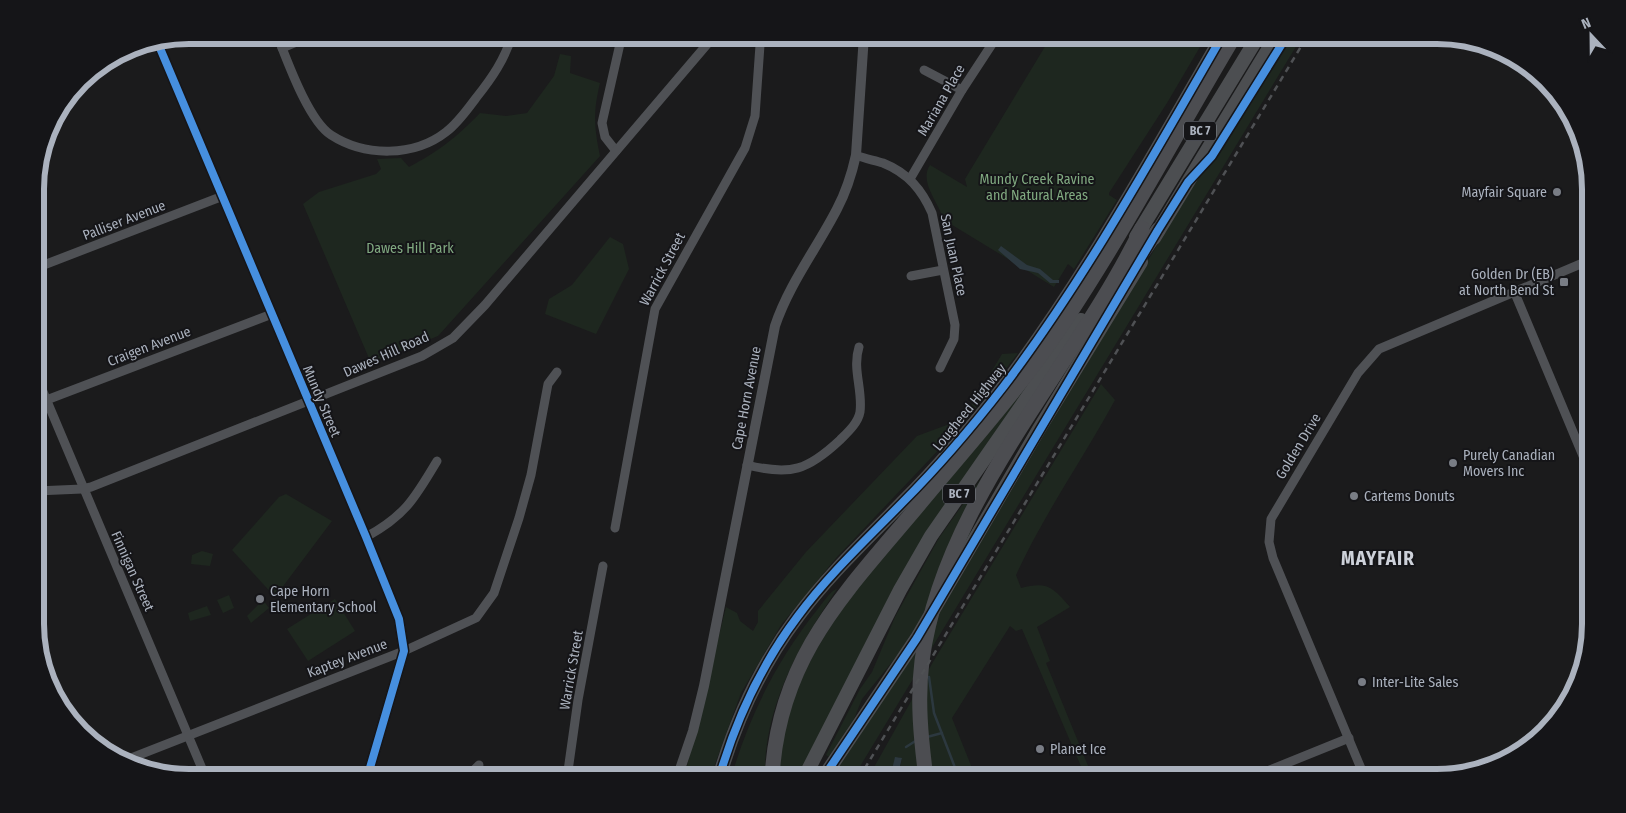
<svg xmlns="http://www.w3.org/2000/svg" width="1626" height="813" viewBox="0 0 1626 813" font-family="'Fira Sans Condensed',sans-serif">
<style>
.green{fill:#1e271f}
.water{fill:#2c383f}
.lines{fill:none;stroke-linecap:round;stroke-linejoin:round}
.stream{stroke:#2c383f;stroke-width:2.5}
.minor{stroke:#4f5155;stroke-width:9}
.tertiary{stroke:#4f5155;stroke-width:10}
.primary{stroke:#4c4e51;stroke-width:14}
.motorway{stroke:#4c4d51;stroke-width:15}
.rail{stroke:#4f5154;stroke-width:2.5;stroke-dasharray:6 5;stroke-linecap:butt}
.cycleway-casing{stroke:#151518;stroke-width:11}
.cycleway{stroke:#468fdf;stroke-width:8}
.poi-dot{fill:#797d85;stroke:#151518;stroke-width:2}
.labels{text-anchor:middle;stroke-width:4;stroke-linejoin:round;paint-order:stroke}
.shield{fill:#151518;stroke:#7e838c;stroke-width:1}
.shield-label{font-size:12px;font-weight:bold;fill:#abb2be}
.street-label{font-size:14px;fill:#abb2be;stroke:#151518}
.park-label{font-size:14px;fill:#81aa81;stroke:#151518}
.poi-label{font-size:14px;fill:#abb2be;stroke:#151518;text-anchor:start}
.district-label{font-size:19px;font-weight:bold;letter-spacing:1px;fill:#cdd1d9;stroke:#151518}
.rim{fill:none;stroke:#abb2be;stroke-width:6}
</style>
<rect width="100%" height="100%" fill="#1b1b1c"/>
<!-- green -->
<g class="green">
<path d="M1052 35H1207L1167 103 1109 193V195L1117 200 1074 269 1068 264 1054 287 944 220C937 200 919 182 930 165L967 187 965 179Z"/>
<path d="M1283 35H1303L853 778H831L1008 493 1198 177C1229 133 1262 85 1283 35Z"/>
<path d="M560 54 571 56 570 73 600 83C593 112 594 127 600 156L438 336 371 363 303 204 319 192 376 174 381 169 377 159 401 158 409 167C439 151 457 137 480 113L506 116 527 113 554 76Z"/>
<path d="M610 237 623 244 629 269 596 334 545 314 549 299 572 285Z"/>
<path d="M1018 353 966 421 836 558 781 625 741 693 710 778H684L726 607 737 613 740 621 753 631 758 622V611L806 552 917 436 963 419 1002 354Z"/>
<path d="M1036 374 1002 424 797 778H731C749 716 777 660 817 610 822 604 831 590 837 589 801 643 768 699 765 765L780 766C787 663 857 588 920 513 959 467 997 420 1036 374Z"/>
<path d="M1101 384 1115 400C1083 459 1044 514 1016 575L1021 588C1047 581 1053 587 1070 607L1037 627 1050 661 1046 663 1093 778H1086L1022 629 1016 631 1010 626 952 718 976 778H897L902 759 898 757 890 778H868L933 662Z"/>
<path d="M1042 417 960 556 900 652 862 699 854 719 829 757 826 755 860 689 872 672 895 617 939 538 1023 419 959 526 971 532Z"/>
<path d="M286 494 332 521 275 597 232 550 279 497Z"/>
<path d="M202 551 213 554 210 566 191 564 192 555Z"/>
<path d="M229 595 234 608 223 613 217 600Z"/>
<path d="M335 599 355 631 308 661 287 629Z"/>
<path d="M263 600 269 608 251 623 247 616Z"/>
<path d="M207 606 211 615 190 621 188 613Z"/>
</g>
<!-- water -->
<g class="water">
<path d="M1001 246 1027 265 1040 269 1053 280H1059V283H1050L1038 273 1020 269 998 250Z"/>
<path d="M895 757 902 758 897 778H890Z"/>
</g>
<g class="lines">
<!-- stream -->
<g class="stream">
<path d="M929 677 934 713 959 778"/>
<path d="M927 737 942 733"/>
<path d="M906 747 917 740"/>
</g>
<!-- minor -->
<g class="minor">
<path d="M277 35C287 60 308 120 331 135 365 157 414 157 446 132 458 123 467 110 476 98 492 78 505 59 512 35"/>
<path d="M396 35 399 41"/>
<path d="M282 48 313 35"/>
<path d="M924 70 962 90"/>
<path d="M50 125 55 120V116"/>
<path d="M616 151 605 137 602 123 622 35"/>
<path d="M856 155C865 159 874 160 883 163 908 173 922 190 932 213L955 325 954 339 940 368"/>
<path d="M910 179 962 90 998 35"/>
<path d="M36 268 223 196"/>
<path d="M911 276 943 270"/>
<path d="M1514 291 1591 475"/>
<path d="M36 375 206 778"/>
<path d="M36 404 272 314"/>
<path d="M747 465C791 476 808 470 840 440 848 432 858 423 860 412 863 390 852 369 859 347"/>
<path d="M36 491 82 489 91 487 422 356 453 338 485 305 715 35"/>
<path d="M615 528 655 309 745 148 755 116 760 45 756 35"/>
<path d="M366 537C405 516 415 498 437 461"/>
<path d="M121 762 404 651 476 618 494 593 519 518 531 475 548 384 557 372"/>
<path d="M456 778 472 772 479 765"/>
<path d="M567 778 578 700 603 566"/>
<path d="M1250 778 1349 738"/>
<path d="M1365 778 1273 558 1269 542 1271 519 1358 373 1379 349 1590 260"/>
</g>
<!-- tertiary -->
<g class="tertiary">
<path d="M157 41 366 537 399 619 404 651 367 778"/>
<path d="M677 778 693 731 704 686 775 326C789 284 817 248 837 209 846 192 852 173 856 155L864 35"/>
</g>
<!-- primary -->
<g class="primary">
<path d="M1136 237 1259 35"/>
<path d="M1154 238 1277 35"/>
<path d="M719 778C736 719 761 665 798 616 829 574 867 539 903 502 939 466 973 426 1004 386 1087 276 1154 154 1223 35"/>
<path d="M804 778 900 590 931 536 1081 320"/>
<path d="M823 778 917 638 1039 429 1141 262"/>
</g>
<!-- motorway -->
<g class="motorway">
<path d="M1131 269 1158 230"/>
<path d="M772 778C778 661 841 597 912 513 964 450 1019 390 1064 322 1126 229 1178 130 1235 35"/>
<path d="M926 778C921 739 917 700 922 661 943 501 1074 369 1142 228"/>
</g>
<!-- rail -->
<path class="rail" d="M859 778 1308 35"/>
<!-- cycleway casing -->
<g class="cycleway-casing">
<g id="cycleway">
<path d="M157 41 366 537 399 619 404 651 367 778"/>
<path d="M719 778C736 719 761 665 798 616 829 574 867 539 903 502 939 466 973 426 1004 386 1087 276 1154 154 1223 35"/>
<path d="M823 778 917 638 1158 230 1188 182 1212 156 1285 39 1284 35"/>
</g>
</g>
<!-- cycleway -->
<use href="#cycleway" class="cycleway"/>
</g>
<!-- markers -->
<g class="poi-dot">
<circle cx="1557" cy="192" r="5"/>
<rect x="1559" y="277" width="10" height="10" rx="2.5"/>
<circle cx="1453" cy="463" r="5"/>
<circle cx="1354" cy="496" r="5"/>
<circle cx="260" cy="599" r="5"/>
<circle cx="1362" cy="682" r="5"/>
<circle cx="1040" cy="749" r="5"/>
</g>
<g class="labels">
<!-- shield labels -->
<g class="shield">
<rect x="1184" y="121.5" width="32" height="19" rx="4"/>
<rect x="943" y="484.5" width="32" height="19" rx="4"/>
</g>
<g class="shield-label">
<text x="1200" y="135">BC 7</text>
<text x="959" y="498">BC 7</text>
</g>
<!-- street labels -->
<g class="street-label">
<text transform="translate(941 100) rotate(-60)" y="5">Mariana Place</text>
<text transform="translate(124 220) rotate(-21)" y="5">Palliser Avenue</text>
<text transform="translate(954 255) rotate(78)" y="5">San Juan Place</text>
<text transform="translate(662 269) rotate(-62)" y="5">Warrick Street</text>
<text transform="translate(149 346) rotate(-21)" y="5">Craigen Avenue</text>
<text transform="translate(386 354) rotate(-24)" y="5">Dawes Hill Road</text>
<text transform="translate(746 398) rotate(-79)" y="5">Cape Horn Avenue</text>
<text transform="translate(322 401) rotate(67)" y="5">Mundy Street</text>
<text transform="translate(969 407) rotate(-51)" y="5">Lougheed Highway</text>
<text transform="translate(1298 446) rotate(-59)" y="5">Golden Drive</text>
<text transform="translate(133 571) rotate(66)" y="5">Finnigan Street</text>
<text transform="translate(347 658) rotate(-21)" y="5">Kaptey Avenue</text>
<text transform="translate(571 670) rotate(-80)" y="5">Warrick Street</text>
</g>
<!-- park labels -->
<g class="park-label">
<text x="1037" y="184">Mundy Creek Ravine<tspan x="1037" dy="16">and Natural Areas</tspan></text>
<text x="410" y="253">Dawes Hill Park</text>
</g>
<!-- poi labels -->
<g class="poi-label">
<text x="1547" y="197" text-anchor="end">Mayfair Square</text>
<text x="1554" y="279" text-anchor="end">Golden Dr (EB)<tspan x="1554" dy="16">at North Bend St</tspan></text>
<text x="1463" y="460">Purely Canadian<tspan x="1463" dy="16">Movers Inc</tspan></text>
<text x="1364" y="501">Cartems Donuts</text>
<text x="270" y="596">Cape Horn<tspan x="270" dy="16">Elementary School</tspan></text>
<text x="1372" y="687">Inter-Lite Sales</text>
<text x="1050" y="754">Planet Ice</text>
</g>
<!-- district labels -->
<g class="district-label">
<text x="1378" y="565">MAYFAIR</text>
</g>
</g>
<!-- crop -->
<path d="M0 0H1626V813H0ZM189 44H1437A145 145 0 0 1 1582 189V624A145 145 0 0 1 1437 769H189A145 145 0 0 1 44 624V189A145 145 0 0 1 189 44Z" fill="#151518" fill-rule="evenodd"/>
<path class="rim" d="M189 44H1437A145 145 0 0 1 1582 189V624A145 145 0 0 1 1437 769H189A145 145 0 0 1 44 624V189A145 145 0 0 1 189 44Z"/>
<!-- north arrow -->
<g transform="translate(1591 35) rotate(338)" stroke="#151518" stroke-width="4" paint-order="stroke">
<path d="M0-4L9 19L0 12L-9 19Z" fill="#abb2be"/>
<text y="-8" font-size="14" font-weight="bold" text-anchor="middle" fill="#abb2be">N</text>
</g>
</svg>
